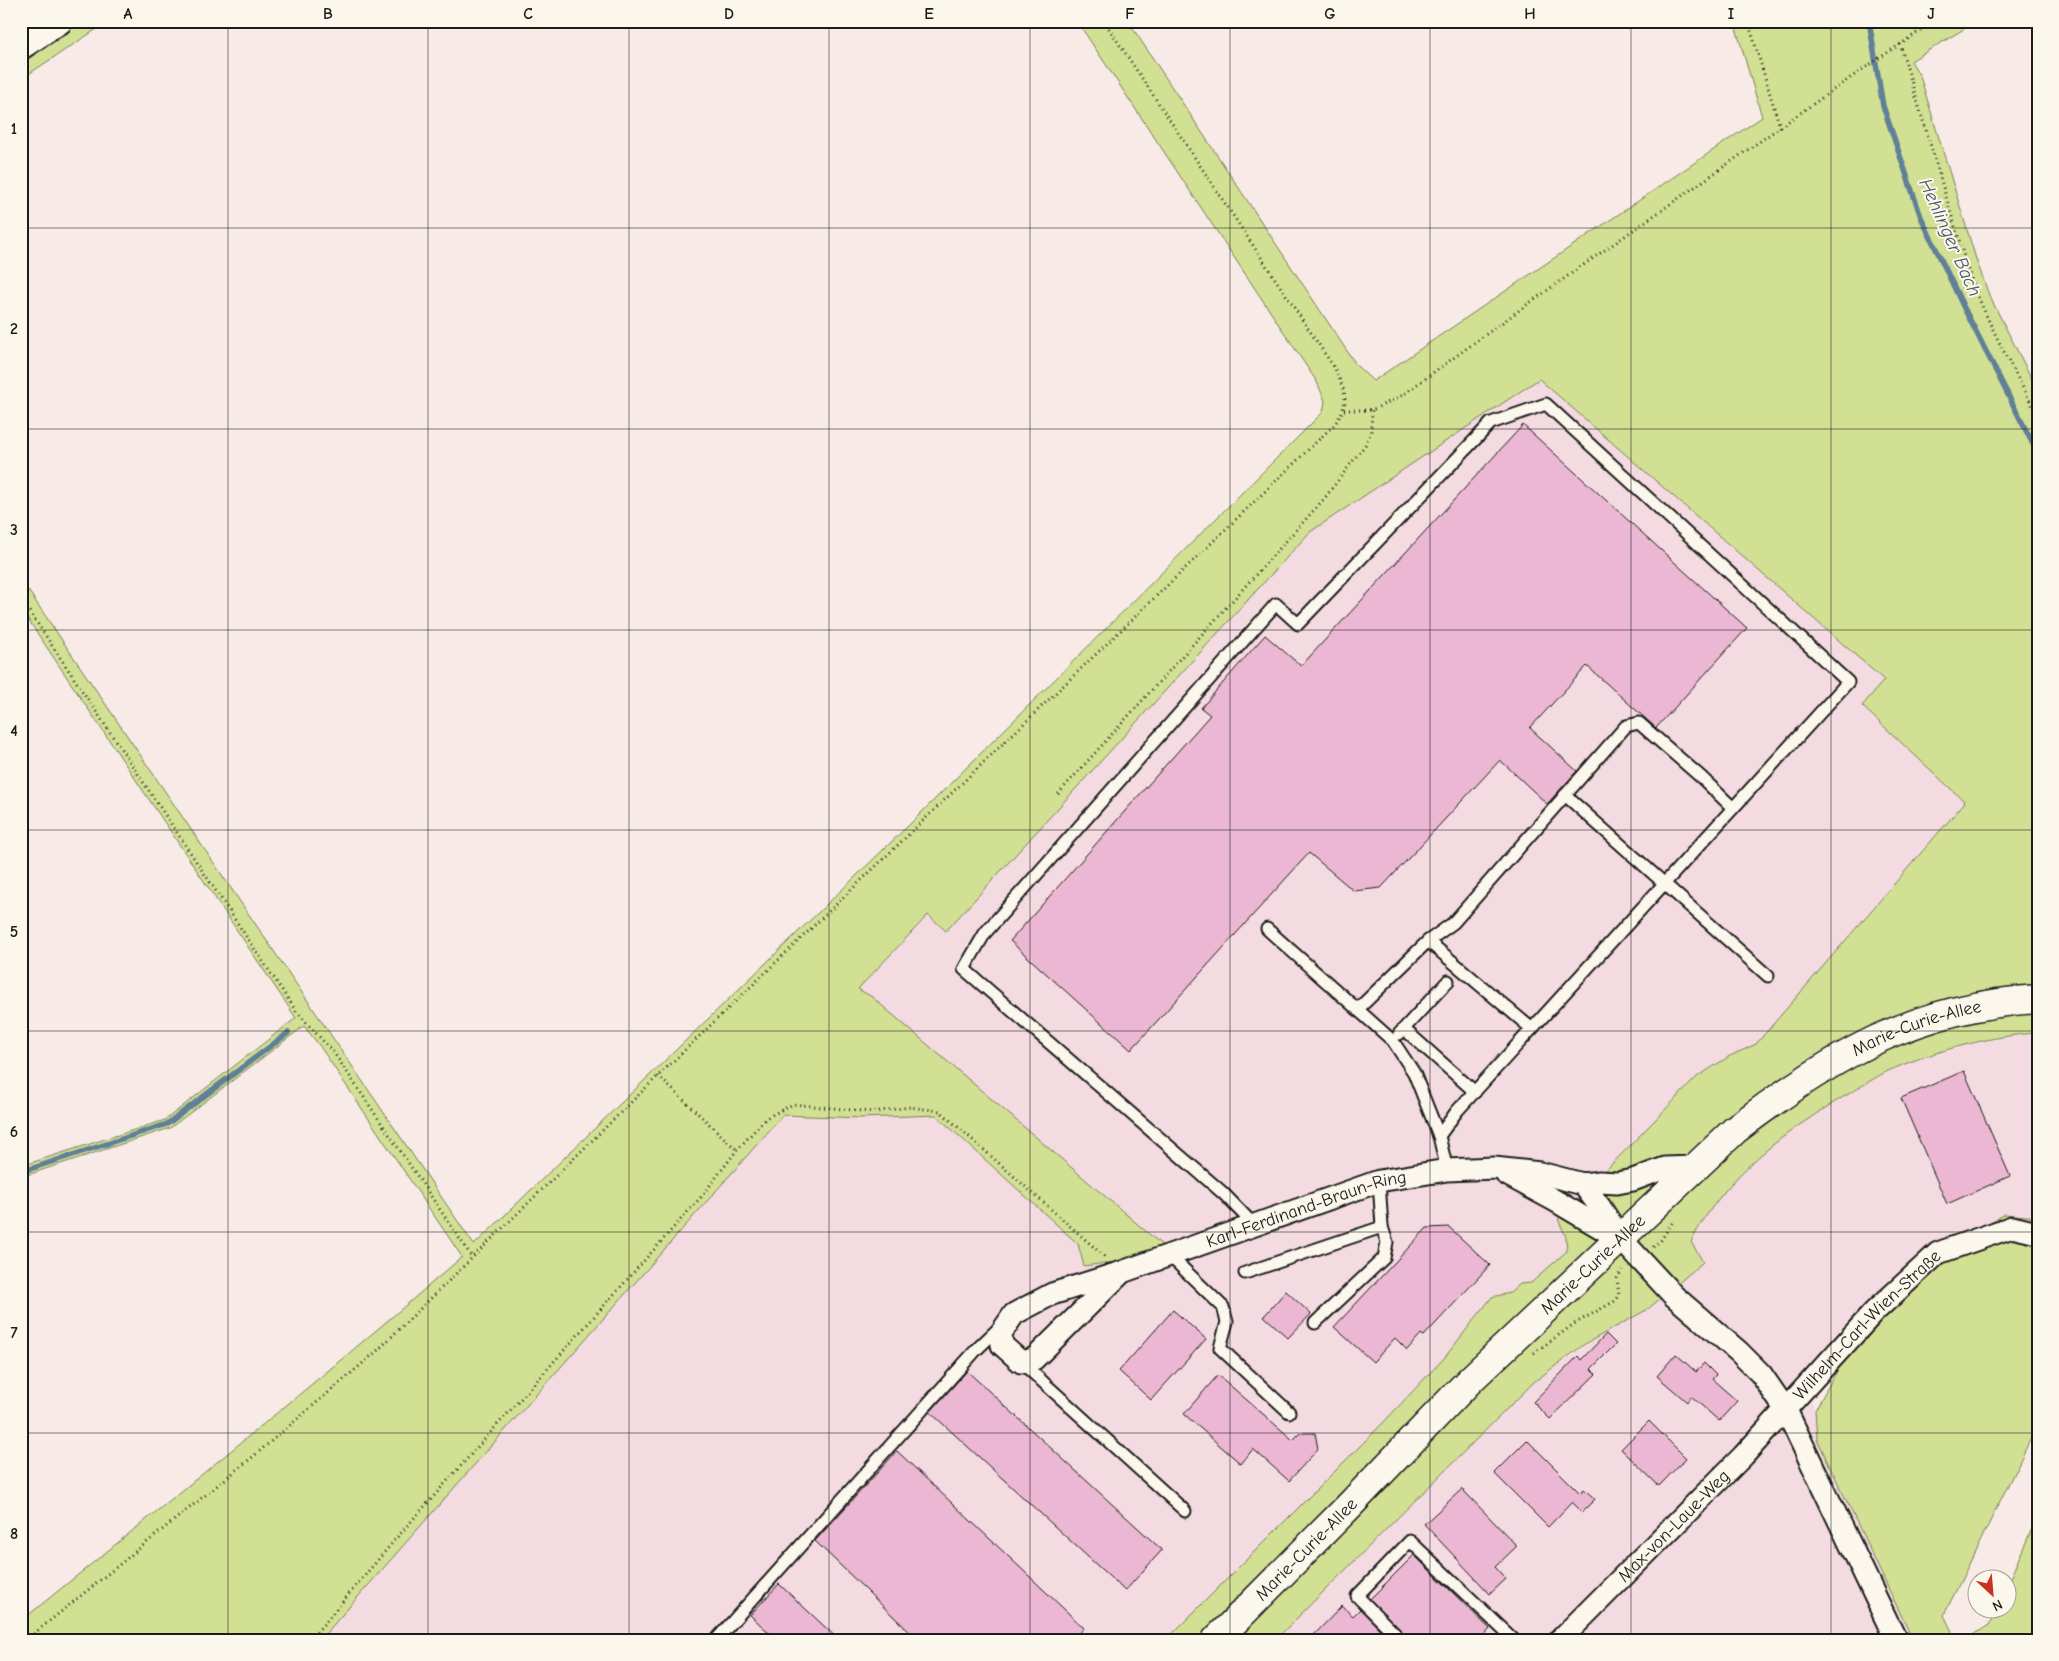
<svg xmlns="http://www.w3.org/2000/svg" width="2059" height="1661" viewBox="0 0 2059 1661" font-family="'Comic Neue',sans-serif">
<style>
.built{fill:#f4dbe1}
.green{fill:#d2e093;stroke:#777e58}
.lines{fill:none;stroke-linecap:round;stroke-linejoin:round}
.stream{stroke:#617f98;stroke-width:5.5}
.building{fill:#ebb7d2;stroke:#1c1c1c}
.service-casing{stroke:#1c1c1c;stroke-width:15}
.minor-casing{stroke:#1c1c1c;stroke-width:25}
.tertiary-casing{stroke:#1c1c1c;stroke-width:30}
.secondary-casing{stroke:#1c1c1c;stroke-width:31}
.path{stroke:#1c1c1c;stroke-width:3;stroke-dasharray:1 4;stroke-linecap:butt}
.service{stroke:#fbf7ec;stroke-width:11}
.minor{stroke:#fbf7ec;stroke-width:21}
.tertiary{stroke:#fbf7ec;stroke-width:26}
.secondary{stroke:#fbf7ec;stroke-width:28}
.grid{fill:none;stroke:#1c1c1c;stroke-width:1;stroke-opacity:0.55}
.labels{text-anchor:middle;stroke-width:4;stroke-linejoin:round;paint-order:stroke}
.street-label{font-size:18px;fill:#1c1c1c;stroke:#fbf7ec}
.water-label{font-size:19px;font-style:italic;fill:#445664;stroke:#fbf7ec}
.neatline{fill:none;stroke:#1c1c1c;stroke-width:2}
.grid-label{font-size:16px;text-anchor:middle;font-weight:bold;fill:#1c1c1c}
</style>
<rect width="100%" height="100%" fill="#f8eae7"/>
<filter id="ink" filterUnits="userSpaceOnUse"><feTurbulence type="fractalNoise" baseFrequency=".02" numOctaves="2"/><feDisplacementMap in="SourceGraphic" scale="10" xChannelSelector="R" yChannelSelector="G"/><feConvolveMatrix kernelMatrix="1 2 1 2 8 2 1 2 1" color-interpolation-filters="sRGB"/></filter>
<g filter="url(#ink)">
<!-- built -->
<g class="built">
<path d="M1539 379 1884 680 1862 706 1965 802 1756 1044 1728 1057 1697 1077 1558 1218 1566 1237 1567 1251 1531 1283 1521 1284 1510 1293 1492 1297 1445 1357 1380 1426 1166 1640H320L783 1115 861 1118 936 1115 1078 1244 1122 1261 872 997 858 989 928 915 946 931 1310 532Z"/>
<path d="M2038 1033V1217L2004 1214 1801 1377 1815 1410 1817 1439 1913 1640H1275L1535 1381 1703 1262 1691 1242 1701 1222 1721 1194 1753 1161 1798 1124 1894 1068 1928 1056 1980 1042Z"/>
</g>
<!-- green -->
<g class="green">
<path d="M21 21H109L21 79Z"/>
<path d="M1077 21H1128L1357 366 1373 381 1762 117 1734 21H1977L1911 61 1920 76 1976 259 1989 295 2038 391V1033C1994 1035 1935 1051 1895 1068 1880 1074 1866 1084 1852 1092 1788 1129 1725 1174 1691 1242L1703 1262 1648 1309 1585 1344 1535 1381 1275 1640H1166L1380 1426 1445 1357 1492 1297 1510 1293 1520 1284 1531 1283 1567 1251 1566 1237 1558 1219 1697 1077 1728 1057 1756 1044 1965 802 1862 706 1884 680 1539 379 1310 532 946 931 928 915 858 989 872 997 1162 1245 1122 1261 1084 1266 1078 1244 936 1115 861 1118 783 1115 320 1640H21V1621C169 1501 318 1382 462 1257L319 1045 304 1026 170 1128 21 1177V1166L165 1120 296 1018 21 609V580L474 1245 911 823 1323 412 1325 401 1317 382Z"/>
<path d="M2004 1214 2038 1217V1424L1944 1615 1956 1640H1913L1817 1439 1815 1410 1855 1339 1938 1253Z"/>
<path d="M2038 1515V1640H1966L1989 1625 1996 1609 2006 1608 2007 1585Z"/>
</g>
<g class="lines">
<!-- stream -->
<g class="stream">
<path d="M1869 21 1883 106 1921 217 1963 306 2038 454"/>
<path d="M21 1172 167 1124 288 1033"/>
</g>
</g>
<!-- building -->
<g class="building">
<path d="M1523 425 1747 628 1656 728 1587 666 1530 728 1577 771 1547 804 1500 760 1381 888 1354 891 1309 853 1131 1050 1010 941 1210 715 1201 708 1265 635 1301 666Z"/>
<path d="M1964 1071 2010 1176 1947 1204 1901 1098Z"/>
<path d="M1449 1227 1490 1265 1424 1336 1421 1334 1407 1350 1395 1338 1373 1362 1334 1327 1427 1228Z"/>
<path d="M1286 1291 1311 1314 1288 1338 1264 1316Z"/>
<path d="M1173 1310 1206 1339 1151 1400 1119 1371Z"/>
<path d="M1606 1334 1616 1344 1591 1369 1596 1374 1550 1419 1533 1402 1578 1356 1581 1360Z"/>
<path d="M1676 1354 1696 1372 1704 1363 1716 1375 1712 1379 1737 1401 1719 1421 1691 1396 1687 1402 1657 1376Z"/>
<path d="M967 1371 1162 1550 1125 1591 930 1412Z"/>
<path d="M1218 1375 1293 1440 1300 1433H1315L1318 1449 1289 1481 1253 1449 1241 1464 1184 1414Z"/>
<path d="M1649 1421 1686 1458 1659 1486 1621 1449Z"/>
<path d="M1527 1440 1580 1493 1584 1489 1595 1499 1582 1512 1572 1502 1548 1527 1494 1473Z"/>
<path d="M897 1451 1084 1628 1073 1640H918L815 1541Z"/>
<path d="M1462 1489 1517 1546 1495 1567 1506 1579 1490 1594 1424 1524Z"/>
<path d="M1414 1555 1490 1629 1480 1640H1408L1406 1635 1370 1599Z"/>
<path d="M779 1584 839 1640H777L750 1615Z"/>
<path d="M1342 1606 1353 1616 1360 1609 1390 1640H1309Z"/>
</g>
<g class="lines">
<!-- service casing -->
<g class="service-casing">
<g id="service">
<path d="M1565 795 1768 976"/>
<path d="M1267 929 1393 1041 1414 1073 1439 1136"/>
<path d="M1428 941 1532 1029"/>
<path d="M1358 1009 1428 941 1453 923 1626 726 1639 723 1702 778 1733 808"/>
<path d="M1404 1029 1475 1092"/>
<path d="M1399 1034 1448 981"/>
<path d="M1254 1225 1223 1193 964 969 985 933 1276 604 1298 624 1491 423 1546 404 1848 682 1457 1111 1439 1136 1447 1170"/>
<path d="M1169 1255 1223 1307 1227 1322 1220 1348 1289 1412"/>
<path d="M1245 1273 1382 1227"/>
<path d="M1315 1323 1384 1258 1387 1242 1382 1227 1379 1181"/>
<path d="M1021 1362 1185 1511"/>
<path d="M716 1640 976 1350 1000 1327"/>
<path d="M1401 1640 1357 1596 1410 1541 1514 1640"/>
</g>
</g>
<!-- minor casing -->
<g class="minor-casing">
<g id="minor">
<path d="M1506 1174 1554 1200 1618 1238"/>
<path d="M1583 1184 1600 1207 1621 1239 1674 1296 1739 1352 1761 1374 1786 1410 1896 1640"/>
<path id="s1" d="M1122 1272 1034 1359 1021 1362 1002 1345 1001 1333 1014 1314 1052 1294 1122 1272 1379 1181 1447 1170 1494 1168 1540 1173 1583 1184 1600 1182 1617 1183 1633 1180 1665 1168 1695 1167"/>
<path id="s2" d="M1560 1640 1743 1456 1874 1312 1938 1253 2012 1227 2038 1233"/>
</g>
</g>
<!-- tertiary casing -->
<g class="tertiary-casing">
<path id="tertiary" d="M21 46 59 21"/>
</g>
<!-- secondary casing -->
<g class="secondary-casing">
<g id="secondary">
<path id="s3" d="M1216 1640 1349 1506 1470 1380 1735 1130C1830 1057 1915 1006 2038 999"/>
</g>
</g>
<!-- path -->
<g class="path">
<path d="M1748 21 1780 127"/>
<path d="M1900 44 1969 273C1987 323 2013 369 2038 416"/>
<path d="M1344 410H1372L1401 396 1525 306 1863 69 1935 21"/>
<path d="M21 599 296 1011 334 1053 472 1257"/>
<path d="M1058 794 1324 499 1365 445 1371 432 1372 410"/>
<path d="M658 1076 737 1150"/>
<path d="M1653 1247 1661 1240 1672 1223"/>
<path d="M1534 1353 1574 1324 1615 1301 1619 1296 1617 1278 1622 1270"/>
<path d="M26 1640 255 1455 376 1352 658 1076 1335 424C1350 401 1346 393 1335 369L1104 21"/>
<path d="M310 1640 399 1535 701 1197 737 1150 766 1118 793 1104 872 1112 910 1107 940 1111 1105 1257"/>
</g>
<!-- service -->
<use href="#service" class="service"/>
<!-- minor -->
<use href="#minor" class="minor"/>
<!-- tertiary -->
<use href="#tertiary" class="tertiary"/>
<!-- secondary -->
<use href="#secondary" class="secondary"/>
</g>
</g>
<!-- grid -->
<path class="grid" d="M228 21V1640M428 21V1640M629 21V1640M829 21V1640M1030 21V1640M1230 21V1640M1430 21V1640M1631 21V1640M1831 21V1640M21 228H2038M21 429H2038M21 630H2038M21 830H2038M21 1031H2038M21 1232H2038M21 1433H2038"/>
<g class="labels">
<!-- street labels -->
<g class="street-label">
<text dy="6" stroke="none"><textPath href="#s3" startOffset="938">Marie-Curie-Allee</textPath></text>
<text dy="6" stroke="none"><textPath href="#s1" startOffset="509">Karl-Ferdinand-Braun-Ring</textPath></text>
<text dy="6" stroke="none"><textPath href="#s3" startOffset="532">Marie-Curie-Allee</textPath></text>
<text dy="6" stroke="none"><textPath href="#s2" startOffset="440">Wilhelm-Carl-Wien-Straße</textPath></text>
<text dy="6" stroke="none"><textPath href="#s2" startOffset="161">Max-von-Laue-Weg</textPath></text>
<text dy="6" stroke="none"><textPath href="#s3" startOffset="128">Marie-Curie-Allee</textPath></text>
</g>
<!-- water labels -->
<g class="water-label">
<text transform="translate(1951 237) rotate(66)" y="7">Hehlinger Bach</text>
</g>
</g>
<!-- margin -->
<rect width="2059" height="1661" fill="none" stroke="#fbf7ec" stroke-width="55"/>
<!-- north arrow -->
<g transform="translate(1992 1594) rotate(154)"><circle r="24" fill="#fbf7ec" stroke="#a29f99"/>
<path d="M0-4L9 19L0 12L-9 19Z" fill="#c8321e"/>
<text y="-8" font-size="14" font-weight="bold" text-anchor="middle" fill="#1c1c1c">N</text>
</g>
<rect x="28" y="28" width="2004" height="1606" class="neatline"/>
<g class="grid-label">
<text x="128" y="19">A</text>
<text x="328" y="19">B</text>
<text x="528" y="19">C</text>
<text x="729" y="19">D</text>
<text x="929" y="19">E</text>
<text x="1130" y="19">F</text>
<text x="1330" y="19">G</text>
<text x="1530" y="19">H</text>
<text x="1731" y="19">I</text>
<text x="1931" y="19">J</text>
<text x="14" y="134">1</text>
<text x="14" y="334">2</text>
<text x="14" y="535">3</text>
<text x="14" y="736">4</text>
<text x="14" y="937">5</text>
<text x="14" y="1137">6</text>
<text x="14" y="1338">7</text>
<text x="14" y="1539">8</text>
</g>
</svg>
